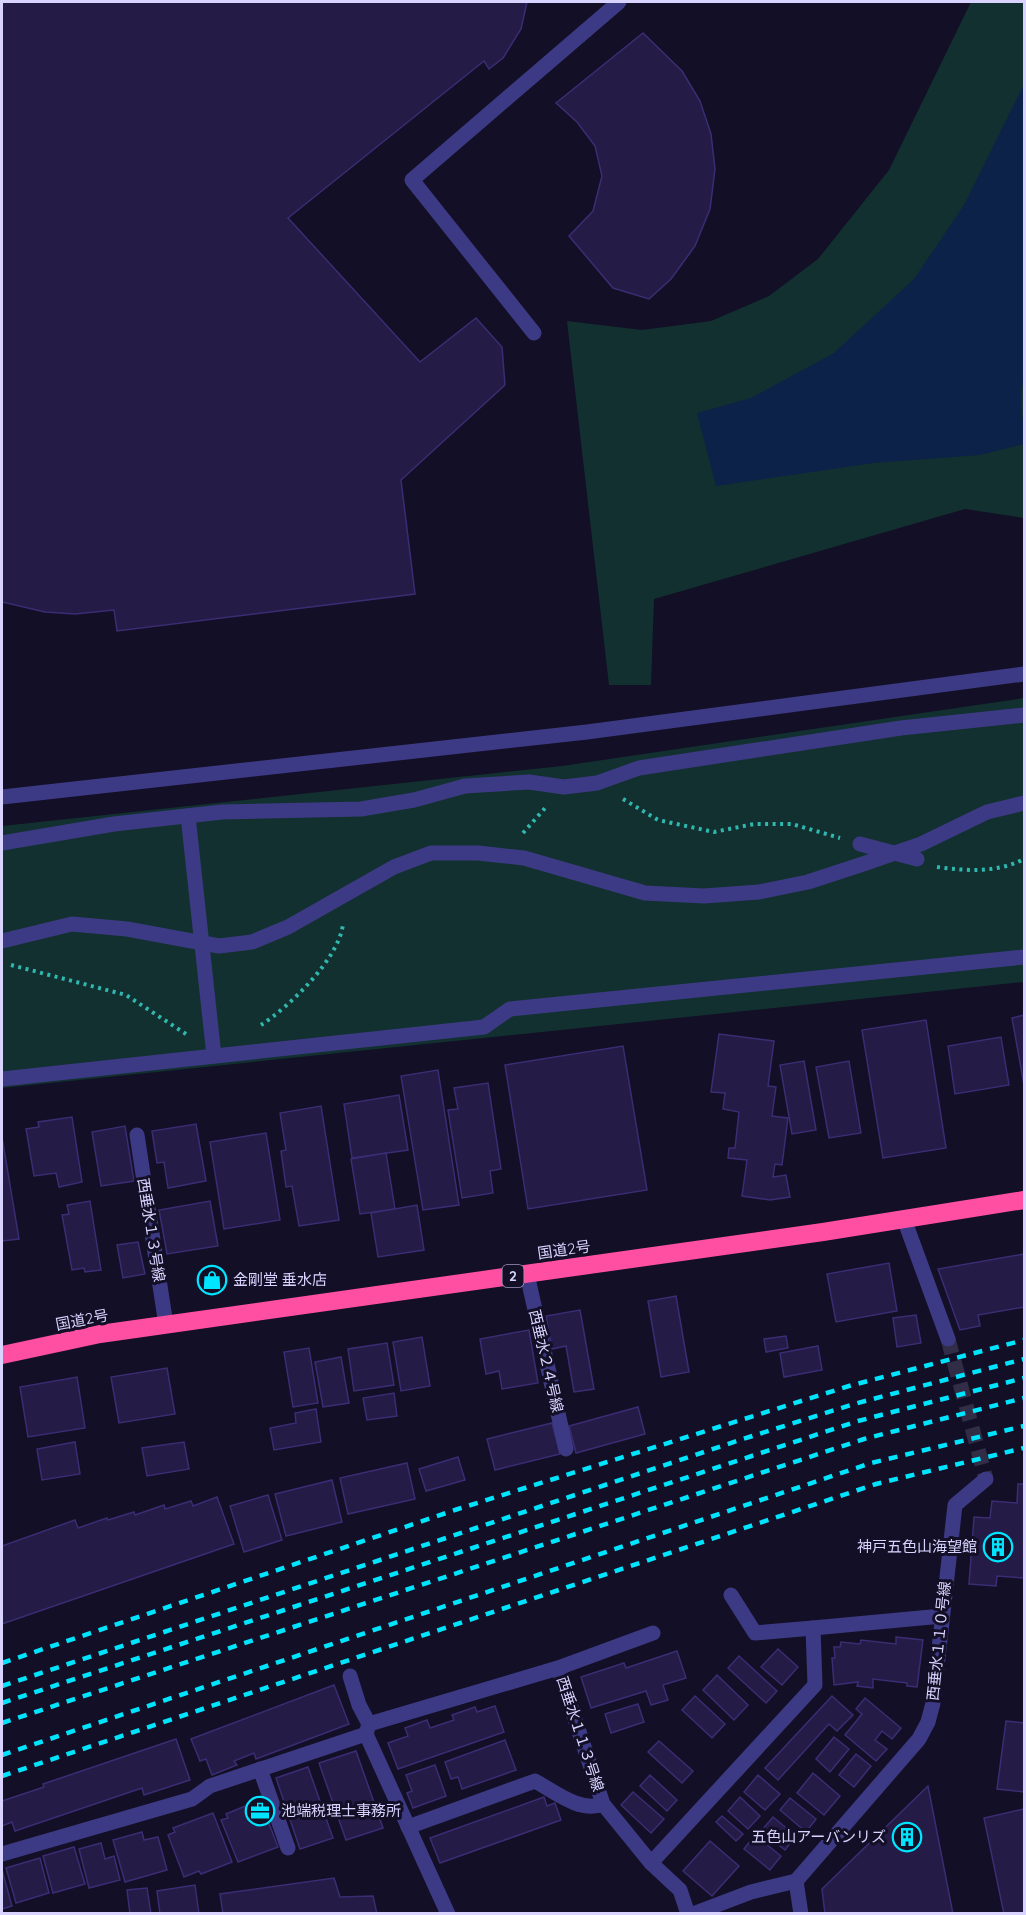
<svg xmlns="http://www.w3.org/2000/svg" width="1026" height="1915" viewBox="0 0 1026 1915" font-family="Quicksand,'Noto Sans JP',sans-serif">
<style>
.green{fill:#12302f}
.water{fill:#0c2248}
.building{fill:#241b47;stroke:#3b2d73;stroke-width:1.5}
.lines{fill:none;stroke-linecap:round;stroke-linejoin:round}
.minor-tunnel{stroke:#312d47;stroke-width:15;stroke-dasharray:15 8;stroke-linecap:butt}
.path{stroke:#2fb8b0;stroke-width:4;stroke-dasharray:3 4.5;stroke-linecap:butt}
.minor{stroke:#3d3a85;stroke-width:15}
.highway{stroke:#ff4fa3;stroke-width:18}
.rail{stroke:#00e5ff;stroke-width:4.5;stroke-dasharray:9 8;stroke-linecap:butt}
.labels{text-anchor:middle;stroke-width:6;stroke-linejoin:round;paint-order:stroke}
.shield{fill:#130f26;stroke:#9e99be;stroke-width:1.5}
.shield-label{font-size:14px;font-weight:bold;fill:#d9d4ff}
.street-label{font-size:15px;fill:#d9d4ff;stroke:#130f26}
.poi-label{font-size:15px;fill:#d9d4ff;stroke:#130f26;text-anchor:start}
</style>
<rect width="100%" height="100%" fill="#130f26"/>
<!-- green -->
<g class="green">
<path d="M971 2H1024V518L965 509 654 599 651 685H609L567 321 642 330 711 321 769 296 818 259 889 170Z"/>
<path d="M1024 698V982L2 1088V826L562 766Z"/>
</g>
<!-- water -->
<path class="water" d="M1024 84V380C1017 399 1025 422 1024 444L980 455 874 463 716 486 697 413 751 398 834 353 914 279 964 205Z"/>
<!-- building -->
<g class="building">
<path d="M2 2H527L521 29 503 58 489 69 484 61 288 218 420 362 476 318 502 347 505 385 401 480 415 594 117 631 114 610 75 614 45 612 2 602Z"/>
<path d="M643 33 682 71 700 101 711 134 715 169 710 209 695 246 671 279 649 299 613 288 569 236 593 211 602 176 595 146 577 122 556 103Z"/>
<path d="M1024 1015V1085L1012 1018Z"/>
<path d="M926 1020 946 1148 883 1158 862 1030Z"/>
<path d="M719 1034 774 1041 768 1086 776 1087 772 1116 788 1118 782 1165 775 1164 773 1177 786 1175 790 1197 770 1200 742 1196 747 1160 728 1158 729 1148H735L739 1112 723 1109 725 1093 711 1092Z"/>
<path d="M1001 1037 1009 1085 955 1094 948 1046Z"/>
<path d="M623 1046 647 1190 528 1209 505 1065Z"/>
<path d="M804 1061 816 1130 792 1134 780 1065Z"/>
<path d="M849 1061 861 1133 829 1138 816 1067Z"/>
<path d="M438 1070 459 1205 423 1210 401 1076Z"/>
<path d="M488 1083 501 1169 490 1171 493 1193 462 1198 448 1110 458 1109 454 1088Z"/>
<path d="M399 1095 408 1150 352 1158 344 1104Z"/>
<path d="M321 1106 339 1220 299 1226 292 1186 286 1187 281 1151 286 1150 280 1113Z"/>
<path d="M72 1117 82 1182 59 1187 56 1173 34 1176 26 1129 39 1127 38 1122Z"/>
<path d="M196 1124 206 1181 168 1188 164 1162 157 1163 152 1131Z"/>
<path d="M125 1126 134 1181 101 1186 92 1132Z"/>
<path d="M266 1133 280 1220 224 1229 210 1142Z"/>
<path d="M2 1137 19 1239 2 1241Z"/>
<path d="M386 1153 395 1209 360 1214 351 1159Z"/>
<path d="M90 1201 101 1270 85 1272 84 1268 72 1270 62 1215 69 1214 67 1205Z"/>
<path d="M210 1201 218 1246 167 1254 159 1210Z"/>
<path d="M417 1205 424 1250 378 1257 371 1213Z"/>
<path d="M138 1242 145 1274 123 1278 117 1245Z"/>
<path d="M1024 1254V1307L978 1315 980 1326 960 1330 938 1269Z"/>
<path d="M889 1263 897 1311 836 1322 827 1274Z"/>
<path d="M676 1296 689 1372 661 1377 648 1301Z"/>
<path d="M580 1310 594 1389 574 1392 566 1346 552 1349 546 1316Z"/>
<path d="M916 1315 921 1343 897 1347 893 1318Z"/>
<path d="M529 1330 538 1383 502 1389 499 1371 486 1374 480 1339Z"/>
<path d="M786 1336 788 1348 766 1352 764 1339Z"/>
<path d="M422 1337 430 1386 401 1391 393 1342Z"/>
<path d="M387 1343 394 1385 354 1391 348 1349Z"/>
<path d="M818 1346 822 1370 784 1377 780 1353Z"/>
<path d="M309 1348 318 1403 293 1407 284 1352Z"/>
<path d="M341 1357 349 1403 323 1407 315 1362Z"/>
<path d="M167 1368 175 1414 119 1423 111 1377Z"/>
<path d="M77 1377 85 1428 28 1437 20 1387Z"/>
<path d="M394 1393 397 1416 367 1420 363 1398Z"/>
<path d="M638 1407 645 1434 576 1453 569 1426Z"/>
<path d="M316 1409 321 1442 274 1450 270 1428 296 1423 295 1413Z"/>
<path d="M552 1423 560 1454 495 1470 487 1439Z"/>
<path d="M75 1442 80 1474 42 1480 37 1449Z"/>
<path d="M184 1442 189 1469 147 1476 142 1448Z"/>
<path d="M458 1457 465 1480 426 1491 419 1469Z"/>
<path d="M407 1463 415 1499 348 1514 340 1478Z"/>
<path d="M332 1480 342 1522 286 1536 275 1494Z"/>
<path d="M1018 1484H1024V1578L997 1576 996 1586 969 1584 974 1517 990 1518 992 1501 1017 1503Z"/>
<path d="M268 1495 282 1540 244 1552 230 1506Z"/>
<path d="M217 1497 234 1544 2 1624V1546L75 1520 78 1528 107 1518 108 1520 134 1512 135 1515 164 1505 165 1509 191 1501 193 1506Z"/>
<path d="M896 1637 923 1640 917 1687 907 1686V1683L873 1679V1688L857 1686 858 1682 834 1685 832 1658H835L834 1647H840L841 1642 860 1644 861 1640 896 1644Z"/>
<path d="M778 1649 798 1667 782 1685 761 1667Z"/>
<path d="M677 1651 686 1678 663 1685 668 1700 651 1705 646 1691 591 1708 581 1677 624 1663 626 1668Z"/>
<path d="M739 1656 777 1691 766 1703 728 1668Z"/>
<path d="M717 1675 748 1705 734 1720 703 1690Z"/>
<path d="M334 1685 349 1724 256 1759 254 1753 234 1761 237 1765 212 1775 206 1759 200 1761 191 1739Z"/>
<path d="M695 1696 725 1724 712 1738 682 1710Z"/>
<path d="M832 1696 853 1715 837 1731 829 1724 778 1780 765 1768Z"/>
<path d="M865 1698 901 1728 892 1739 882 1731 875 1740 887 1749 876 1761 845 1735 862 1714 856 1709Z"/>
<path d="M638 1704 644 1722 611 1733 605 1714Z"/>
<path d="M495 1706 504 1732 398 1769 388 1743 408 1736 405 1728 427 1720 430 1728 454 1720 452 1715 475 1707 477 1712Z"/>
<path d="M1006 1721 1024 1723V1792L997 1789Z"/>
<path d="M834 1737 849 1749 830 1772 816 1759Z"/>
<path d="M176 1739 190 1780 144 1795 142 1788 15 1831 12 1822 2 1826V1801L44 1787 43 1784Z"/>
<path d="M505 1740 516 1770 462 1789 458 1777 451 1779 445 1762Z"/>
<path d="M659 1741 693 1771 682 1783 648 1752Z"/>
<path d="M356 1751 383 1828 346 1840 319 1763Z"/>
<path d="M856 1754 871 1766 854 1787 839 1775Z"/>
<path d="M435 1765 446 1796 413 1808 407 1793 412 1791 406 1775Z"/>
<path d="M308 1767 333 1838 300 1849 276 1778Z"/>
<path d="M813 1773 840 1796 824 1815 797 1793Z"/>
<path d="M650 1775 677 1800 667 1811 640 1786Z"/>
<path d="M758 1775 780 1794 765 1810 744 1792Z"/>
<path d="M928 1786 953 1914H825L822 1889Z"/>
<path d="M633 1792 664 1819 651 1833 621 1805Z"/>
<path d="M544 1797 547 1806 555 1803 561 1820 440 1863 430 1838Z"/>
<path d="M740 1797 760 1816 748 1829 728 1811Z"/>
<path d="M790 1798 816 1819 806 1832 780 1810Z"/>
<path d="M260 1800 278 1847 238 1862 221 1820 228 1818 226 1814Z"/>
<path d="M1024 1809V1914H1004L984 1818Z"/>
<path d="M213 1813 232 1862 201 1874 199 1871 184 1877 168 1835 175 1832 173 1828Z"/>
<path d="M722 1816 743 1834 736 1841 716 1822Z"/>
<path d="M773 1817 796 1836 785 1850 761 1831Z"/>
<path d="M142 1832 144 1840 158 1837 167 1870 125 1882 113 1840Z"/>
<path d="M755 1835 781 1856 770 1870 744 1849Z"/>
<path d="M710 1841 739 1866 712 1896 683 1871Z"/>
<path d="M101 1843 105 1859 114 1856 120 1880 89 1888 79 1849Z"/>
<path d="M74 1847 85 1884 53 1893 43 1856Z"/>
<path d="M40 1858 49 1893 16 1903 6 1868Z"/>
<path d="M2 1870 12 1906 2 1909Z"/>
<path d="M334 1878 340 1897 373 1896 377 1914H223L220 1894Z"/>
<path d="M195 1885 199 1914H160L157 1891Z"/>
<path d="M147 1888 151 1914H130L127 1890Z"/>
</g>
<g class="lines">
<!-- minor-tunnel -->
<path class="minor-tunnel" d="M948 1339 986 1479"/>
<!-- path -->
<g class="path">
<path d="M623 799 658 820 714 832 754 824H792L840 838"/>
<path d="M523 833 546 807"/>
<path d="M937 867C967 871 997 873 1024 859"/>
<path d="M11 965 126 995 186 1034"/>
<path d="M261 1025C289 1007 339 959 343 924"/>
</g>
<!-- minor -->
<g class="minor">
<path d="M534 333 412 180 619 2"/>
<path d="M2 797 587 732 1024 674"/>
<path d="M188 816 214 1056"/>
<path d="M2 843 114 824 222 812 361 809 414 800 465 786 529 782 564 787 597 783 639 768 901 728 1024 715"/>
<path d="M860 844 917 859"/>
<path d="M2 941 72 924 127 929 219 946 252 942 288 927 394 867 431 853H478L524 858 645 893 704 896 759 892 808 882 866 863 921 844 987 812 1024 803"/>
<path d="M2 1079 484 1027 510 1009 1024 957"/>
<path d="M137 1135 166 1325"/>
<path d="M904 1219 948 1339"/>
<path d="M527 1274 566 1449"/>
<path d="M731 1595 755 1633 813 1628"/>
<path d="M558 1668 603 1804 651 1863 680 1890 688 1914"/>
<path d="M350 1676 359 1705 369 1724"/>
<path d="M260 1769 288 1848"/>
<path d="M408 1827 535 1781C555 1792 580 1813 603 1804"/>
<path d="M2 1854 192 1799 210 1786 366 1734"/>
<path d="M651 1863 815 1685 813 1628 942 1616"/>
<path d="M448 1914 366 1734 369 1724 558 1668 653 1633"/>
<path d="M693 1914 751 1892 796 1881"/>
<path d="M801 1914 796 1881 919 1739 928 1722 933 1703 955 1505 986 1479"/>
</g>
<!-- highway -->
<path class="highway" d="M2 1355 100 1334 823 1232 1024 1200"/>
<!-- rail -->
<g class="rail">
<path d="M2 1663 458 1509 849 1386 1024 1340"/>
<path d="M2 1686 743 1439 854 1404 1024 1359"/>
<path d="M2 1703 858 1421 1024 1378"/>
<path d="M2 1723 864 1439 1024 1398"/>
<path d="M2 1755 871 1463 1024 1426"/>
<path d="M2 1776 876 1484 1024 1448"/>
</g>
</g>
<!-- icons -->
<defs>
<g id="shop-ring" transform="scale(1.5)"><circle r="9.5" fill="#130f26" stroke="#00e5ff" stroke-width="1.5"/><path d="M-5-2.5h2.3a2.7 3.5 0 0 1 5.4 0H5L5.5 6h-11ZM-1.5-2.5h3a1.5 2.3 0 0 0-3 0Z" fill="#00e5ff"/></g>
<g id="building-ring" transform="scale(1.5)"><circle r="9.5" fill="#130f26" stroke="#00e5ff" stroke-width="1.5"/><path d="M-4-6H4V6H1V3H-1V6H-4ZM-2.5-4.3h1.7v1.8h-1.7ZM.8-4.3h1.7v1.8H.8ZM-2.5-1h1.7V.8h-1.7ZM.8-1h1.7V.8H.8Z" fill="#00e5ff"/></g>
<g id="office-ring" transform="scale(1.5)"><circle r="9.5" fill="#130f26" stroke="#00e5ff" stroke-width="1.5"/><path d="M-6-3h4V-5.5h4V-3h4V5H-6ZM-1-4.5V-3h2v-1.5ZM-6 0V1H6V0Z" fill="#00e5ff"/></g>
</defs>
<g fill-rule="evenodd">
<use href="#shop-ring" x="212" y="1280"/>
<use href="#building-ring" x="998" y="1547"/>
<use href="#office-ring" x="260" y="1811"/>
<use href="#building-ring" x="907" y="1837"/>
</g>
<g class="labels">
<!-- shield labels -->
<rect class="shield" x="502.5" y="1265" width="21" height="22" rx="4.5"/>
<g class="shield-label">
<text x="513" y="1281">2</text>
</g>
<!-- street labels -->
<g class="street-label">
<text transform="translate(151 1230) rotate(81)" y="5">西垂水１３号線</text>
<text transform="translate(564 1250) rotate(-8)" y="5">国道2号</text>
<text transform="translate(82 1320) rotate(-11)" y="5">国道2号</text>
<text transform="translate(546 1361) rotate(77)" y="5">西垂水２４号線</text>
<text transform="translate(939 1641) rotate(-84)" y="5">西垂水１１０号線</text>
<text transform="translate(580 1734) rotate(72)" y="5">西垂水１１３号線</text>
</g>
<!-- poi labels -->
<g class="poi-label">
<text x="233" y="1285">金剛堂 垂水店</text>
<text x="977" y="1552" text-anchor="end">神戸五色山海望館</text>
<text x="281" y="1816">池端税理士事務所</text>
<text x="886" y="1842" text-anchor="end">五色山アーバンリズ</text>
</g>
</g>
<!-- border -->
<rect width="1026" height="1915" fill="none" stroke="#d9d4ff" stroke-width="6"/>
</svg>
